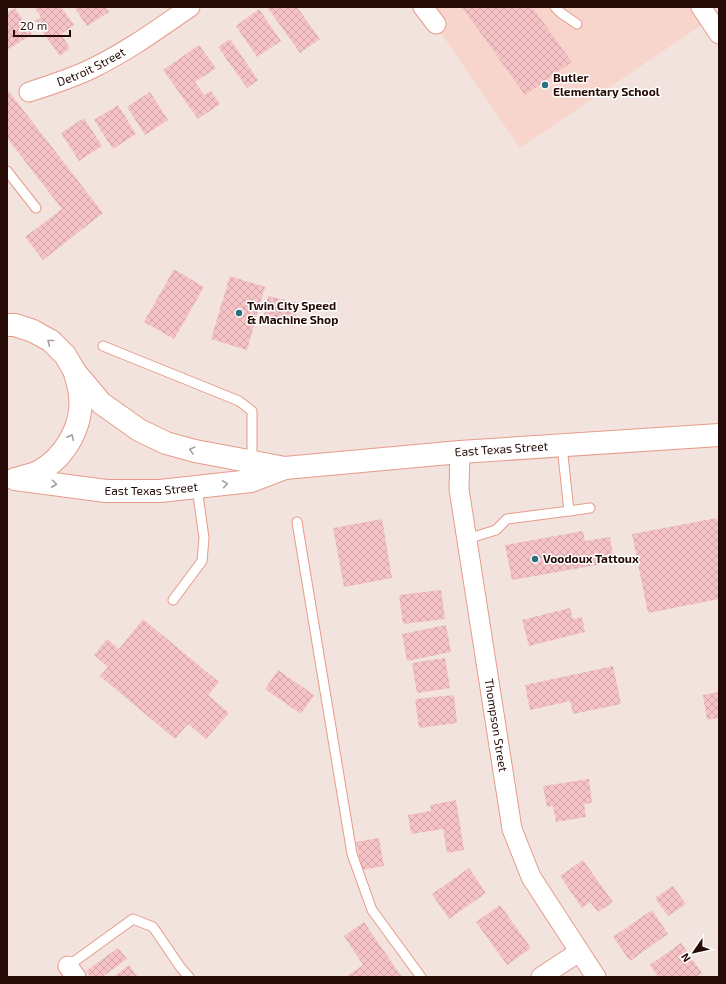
<svg xmlns="http://www.w3.org/2000/svg" width="726" height="984" viewBox="0 0 726 984" font-family="'Exo 2',sans-serif">
<style>
.built{fill:#f8d5cc}
.building{fill:url(#building-cross-hatch)}
.lines{fill:none;stroke-linecap:round;stroke-linejoin:round}
.service-casing{stroke:#e69b89;stroke-width:11}
.minor-casing{stroke:#e69b89;stroke-width:21}
.primary-casing{stroke:#e69b89;stroke-width:24}
.service{stroke:#fff;stroke-width:9}
.minor{stroke:#fff;stroke-width:19}
.primary{stroke:#fff;stroke-width:22}
.oneway{stroke:#a89d9b}
.poi-dot{fill:#2a707f;stroke:#fff;stroke-width:1.5}
.labels{text-anchor:middle;stroke-width:3;stroke-linejoin:round;paint-order:stroke}
.street-label{font-size:12px;fill:#260b06;stroke:#fff}
.poi-label{font-size:12px;font-weight:bold;fill:#260b06;stroke:#fff;text-anchor:start}
</style>
<defs>
<pattern id="building-cross-hatch" width="8" height="8" patternUnits="userSpaceOnUse"><rect width="8" height="8" fill="#f5c3c6"/><path d="M0 0l8 8M0 8l8-8" fill="none" stroke="#d2a6a9"/></pattern>
</defs>
<rect width="100%" height="100%" fill="#f3e3df"/>
<!-- built -->
<path class="built" d="M423 7H696L706 22 520 148Z"/>
<!-- building -->
<g class="building">
<path d="M34 7H61L74 25 61 34 70 48 60 56 35 21 41 17Z"/>
<path d="M74 7H106L109 12 87 26Z"/>
<path d="M267 7H297L320 39 300 53Z"/>
<path d="M462 7H532L572 62 525 95Z"/>
<path d="M15 8 32 34 9 49 7 46V13Z"/>
<path d="M259 9 281 41 257 57 236 26Z"/>
<path d="M230 39 258 80 247 88 218 47Z"/>
<path d="M199 45 216 68 195 82 204 95 211 91 220 104 198 119 163 70Z"/>
<path d="M7 89 103 213 43 260 25 237 62 209 7 138Z"/>
<path d="M150 92 168 120 145 135 127 107Z"/>
<path d="M118 105 136 134 113 149 94 120Z"/>
<path d="M84 118 102 146 79 161 61 133Z"/>
<path d="M174 269 204 287 174 339 144 322Z"/>
<path d="M230 276 265 287 247 350 211 339Z"/>
<path d="M268 296 299 303 293 327 263 319Z"/>
<path d="M717 518 719 527V599L648 613 632 534Z"/>
<path d="M382 519 392 578 344 587 333 528Z"/>
<path d="M583 531 585 541 610 537 614 562 512 580 505 545Z"/>
<path d="M441 590 445 619 403 624 399 595Z"/>
<path d="M570 608 573 619 582 617 585 632 529 646 522 620Z"/>
<path d="M143 619 219 682 208 695 229 713 206 739 188 724 175 739 100 676 108 667 94 655 107 639 119 649Z"/>
<path d="M446 625 451 652 407 661 402 634Z"/>
<path d="M445 658 450 688 417 693 412 663Z"/>
<path d="M613 666 621 704 573 714 570 701 530 710 525 685Z"/>
<path d="M278 670 314 695 301 714 265 689Z"/>
<path d="M719 692V718L707 720 703 695Z"/>
<path d="M454 695 457 723 419 728 415 699Z"/>
<path d="M589 779 592 803 584 804 586 817 556 822 553 806 547 807 543 786Z"/>
<path d="M456 800 464 850 447 853 443 829 411 834 408 815 431 811 430 805Z"/>
<path d="M379 838 384 866 362 870 356 842Z"/>
<path d="M583 860 613 902 598 912 590 902 582 908 560 876Z"/>
<path d="M469 868 486 893 449 919 432 894Z"/>
<path d="M673 886 686 904 668 916 655 898Z"/>
<path d="M500 905 531 948 507 965 476 922Z"/>
<path d="M652 910 668 934 630 961 613 937Z"/>
<path d="M364 922 402 977H348L347 976 363 965 344 936Z"/>
<path d="M681 943 702 973 697 977H658L650 965Z"/>
<path d="M118 948 127 959 102 977H90L86 971Z"/>
<path d="M129 965 137 976 113 977Z"/>
</g>
<g class="lines">
<!-- service casing -->
<g class="service-casing">
<g id="service">
<path d="M555 7 561 13 577 24"/>
<path d="M7 171 36 208"/>
<path d="M103 346 239 401 252 411V462"/>
<path d="M569 511 590 508"/>
<path d="M297 522 352 854 372 910 421 977"/>
<path d="M467 539 496 530 507 519 569 511 562 446"/>
<path d="M173 600 202 561 204 538 197 488"/>
<path d="M68 966 133 919 153 927 181 968 189 977"/>
</g>
</g>
<!-- minor casing -->
<g class="minor-casing">
<g id="minor">
<path d="M423 7 436 24"/>
<path d="M701 7 719 34"/>
<path id="s1" d="M29 92C51 85 73 78 93 68 128 51 158 29 190 7"/>
<path id="s2" d="M460 452 459 489 512 829 531 877 596 977"/>
<path d="M68 966 76 977"/>
<path d="M541 977 579 952"/>
</g>
</g>
<!-- primary casing -->
<g class="primary-casing">
<g id="primary">
<path d="M7 325H15L33 331 51 341 65 355 75 372 101 403 139 430 166 443 195 451 285 468"/>
<path id="s3" d="M15 479 106 491H160L251 481 285 468 460 452 719 435"/>
<path d="M17 479C24 476 32 475 38 472 65 458 84 425 80 394 79 387 77 380 75 373"/>
</g>
</g>
<!-- service -->
<use href="#service" class="service"/>
<!-- minor -->
<use href="#minor" class="minor"/>
<!-- primary -->
<use href="#primary" class="primary"/>
</g>
<!-- one-way arrows -->
<defs><path id="oneway-chevron" d="M-2-3.5L2.5 0L-2 3.5" fill="none" stroke-width="1.6" stroke-linecap="round" stroke-linejoin="round"/></defs>
<g class="oneway">
<use href="#oneway-chevron" transform="translate(50 342) rotate(-142)"/>
<use href="#oneway-chevron" transform="translate(71 437) rotate(-64)"/>
<use href="#oneway-chevron" transform="translate(192 450) rotate(-165)"/>
<use href="#oneway-chevron" transform="translate(54 484) rotate(7)"/>
<use href="#oneway-chevron" transform="translate(225 484) rotate(-8)"/>
</g>
<!-- markers -->
<g class="poi-dot">
<circle cx="545" cy="85" r="4"/>
<circle cx="239" cy="313" r="4"/>
<circle cx="535" cy="559" r="4"/>
</g>
<g class="labels">
<!-- street labels -->
<g class="street-label">
<text dy="4" stroke="none"><textPath href="#s1" startOffset="67">Detroit Street</textPath></text>
<text dy="4" stroke="none"><textPath href="#s3" startOffset="491">East Texas Street</textPath></text>
<text dy="4" stroke="none"><textPath href="#s3" startOffset="137">East Texas Street</textPath></text>
<text dy="4" stroke="none"><textPath href="#s2" startOffset="276">Thompson Street</textPath></text>
</g>
<!-- poi labels -->
<g class="poi-label">
<text x="553" y="82">Butler<tspan x="553" dy="14">Elementary School</tspan></text>
<text x="247" y="310">Twin City Speed<tspan x="247" dy="14">&amp; Machine Shop</tspan></text>
<text x="543" y="563">Voodoux Tattoux</text>
</g>
</g>
<!-- border -->
<rect width="726" height="984" fill="none" stroke="#260b06" stroke-width="16"/>
<!-- north arrow -->
<g transform="translate(694 952) rotate(236)" stroke="#ffffff" stroke-width="3" paint-order="stroke">
<path d="M0-3L7 15L0 10L-7 15Z" fill="#260b06"/>
<text y="-6" font-size="11" font-weight="bold" text-anchor="middle" fill="#260b06">N</text>
</g>
<!-- scale -->
<path d="M14 30v6h56v-6" fill="none" stroke="#260b06" stroke-width="2"/>
<text x="20" y="30" font-size="12" fill="#260b06" stroke="#ffffff" stroke-width="3" paint-order="stroke">20 m</text>
</svg>
